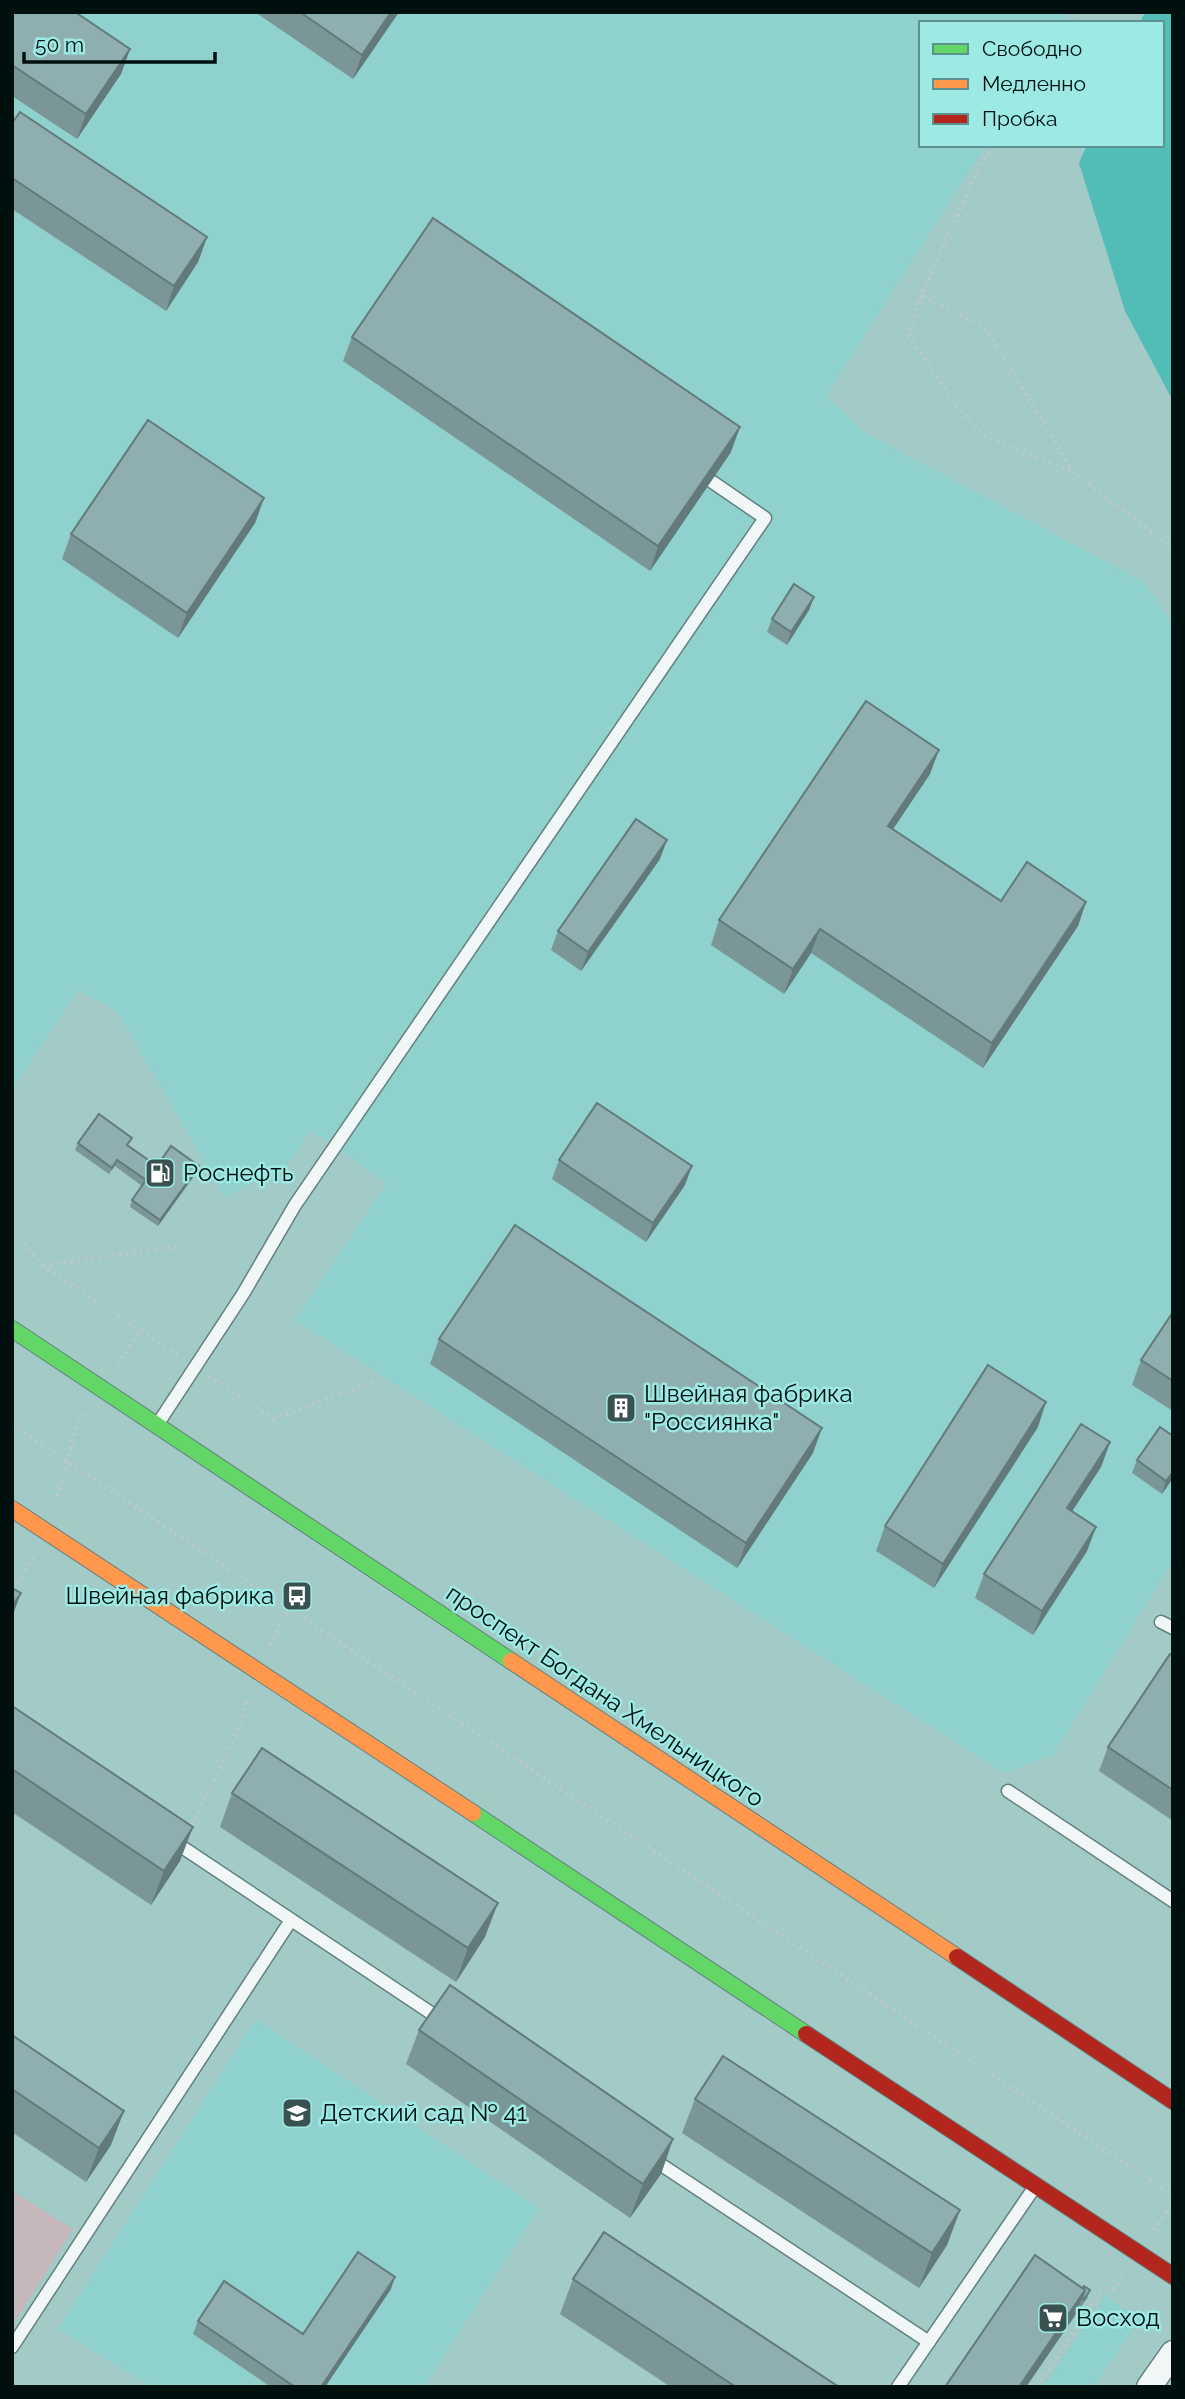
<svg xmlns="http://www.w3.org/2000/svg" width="1185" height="2399" viewBox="0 0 1185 2399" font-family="Raleway,sans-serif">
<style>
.built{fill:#8fd1cc}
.green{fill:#c5b7ba}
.water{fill:#52bdb7}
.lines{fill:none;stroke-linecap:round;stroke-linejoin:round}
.lane-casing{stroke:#63807e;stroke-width:15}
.street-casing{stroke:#63807e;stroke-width:27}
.fast-casing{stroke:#63807e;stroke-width:18}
.slow-casing{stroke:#63807e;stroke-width:18}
.jam-casing{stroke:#63807e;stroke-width:18}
.path{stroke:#bdc9c8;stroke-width:4.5;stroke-dasharray:2 5;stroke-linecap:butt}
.lane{stroke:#f1f7f7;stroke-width:12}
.street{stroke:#f1f7f7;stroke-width:24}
.fast{stroke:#63d668;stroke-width:16}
.slow{stroke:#ff974d;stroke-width:16}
.jam{stroke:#b3261e;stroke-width:16}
.wall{fill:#7a9696}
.shaded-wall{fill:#637a7a}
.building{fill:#8eaeaf;stroke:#637a7a;stroke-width:2}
.labels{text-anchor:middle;stroke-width:5;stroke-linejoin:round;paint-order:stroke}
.poi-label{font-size:24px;fill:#00100f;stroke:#9de9e3;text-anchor:start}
.street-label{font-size:24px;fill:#00100f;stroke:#9de9e3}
</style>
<rect width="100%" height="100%" fill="#a2cac7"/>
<!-- built -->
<g class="built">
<path d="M12 12H1070L1063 23H921V145H986L826 396 864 432 1144 582 1173 624V1561L1053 1755 1004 1773 295 1320 387 1183 311 1130 289 1163 225 1198 117 1011 78 990 12 1090Z"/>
<path d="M256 2019 539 2208 424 2387H152L58 2329Z"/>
<path d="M1106 2296 1140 2320 1093 2387H1043Z"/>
</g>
<!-- green -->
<path class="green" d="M12 2191 73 2229 12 2326Z"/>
<!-- water -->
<path class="water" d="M1145 12H1173V401L1125 311 1079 163 1087 145H1162V23H1140Z"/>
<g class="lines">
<!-- lane casing -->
<g class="lane-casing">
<g id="lane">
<path d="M159 1422 243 1294 295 1205 765 518 711 481"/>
<path d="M1161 1622 1173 1628"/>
<path d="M1008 1791 1173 1901"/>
<path d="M173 1841 443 2021"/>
<path d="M651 2158 929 2342"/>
<path d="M12 2347 291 1920"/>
<path d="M898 2387 1034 2188"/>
</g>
</g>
<!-- street casing -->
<g class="street-casing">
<path id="street" d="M1149 2387 1173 2353"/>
</g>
<!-- fast casing -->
<g class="fast-casing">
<g id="fast">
<path d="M12 1329 511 1661"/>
<path d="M473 1813 806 2034"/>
</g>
</g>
<!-- slow casing -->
<g class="slow-casing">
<g id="slow">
<path d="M12 1509 473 1813"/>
<path d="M511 1661 957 1957"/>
</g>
</g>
<!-- jam casing -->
<g class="jam-casing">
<g id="jam">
<path d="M957 1957 1173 2101"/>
<path d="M806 2034 1173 2276"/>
</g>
</g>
<!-- path -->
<g class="path">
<path d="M1069 23 1076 12"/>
<path d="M992 145 979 168 921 295 985 327 1074 473 1173 548"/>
<path d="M921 295 909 336 959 410 986 437 1073 472"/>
<path d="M12 1236 24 1243 42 1265 182 1358"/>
<path d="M43 1265 176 1247"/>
<path d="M117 1364 141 1330"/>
<path d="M209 1376 274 1419 374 1381"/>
<path d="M12 1425 1173 2195"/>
<path d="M56 1503 77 1424 85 1412"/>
<path d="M18 1583 34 1556"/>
<path d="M270 1645 288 1609"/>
<path d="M189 1831 239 1729 248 1698"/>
<path d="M1154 2230 1173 2202"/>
<path d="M1113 2290 1123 2275"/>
<path d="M1037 2387 1105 2286"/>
</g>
<!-- lane -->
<use href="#lane" class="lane"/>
<!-- street -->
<use href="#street" class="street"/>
<!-- fast -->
<use href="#fast" class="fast"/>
<!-- slow -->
<use href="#slow" class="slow"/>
<!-- jam -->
<use href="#jam" class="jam"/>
</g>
<!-- wall -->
<g class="wall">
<path d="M12 12 130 49 121 74 77 139 12 96Z"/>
<path d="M255 12H399L353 79Z"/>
<path d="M12 123 207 237 198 262 166 311 12 209Z"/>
<path d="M352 337 731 452 650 571 343 361Z"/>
<path d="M264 498 255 523 178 638 62 559 71 534Z"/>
<path d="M814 597 809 610 787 645 767 632 772 619Z"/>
<path d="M930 774 893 829 1001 901 1086 902 1078 926 983 1068 811 953 784 994 711 945 719 920Z"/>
<path d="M660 859 581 971 551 950 558 931Z"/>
<path d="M78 1143 128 1146 157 1166H199L196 1173 158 1226 130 1207 132 1200 142 1186 115 1166 109 1174 75 1150Z"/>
<path d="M559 1160 685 1185 646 1242 552 1179Z"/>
<path d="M1173 1312V1411L1132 1385 1141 1360Z"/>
<path d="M439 1339 813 1453 737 1568 430 1364Z"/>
<path d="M1038 1427 934 1588 876 1551 885 1526Z"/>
<path d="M1110 1442 1101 1467 1072 1511 1096 1527 1087 1551 1033 1635 975 1598 984 1574Z"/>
<path d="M1137 1460 1173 1478 1162 1494 1132 1473Z"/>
<path d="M1173 1656V1821L1099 1771 1108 1747Z"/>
<path d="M12 1706 180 1861 151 1905 12 1812Z"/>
<path d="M232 1793 485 1937 456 1982 220 1827Z"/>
<path d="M419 2030 673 2139 661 2174 630 2218 406 2064Z"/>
<path d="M12 2035 111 2145 86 2182 12 2132Z"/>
<path d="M695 2099 960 2210 947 2245 919 2288 682 2133Z"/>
<path d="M573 2279 839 2387H671L560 2314Z"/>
<path d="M1083 2288 1088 2297 1081 2307 1079 2305 1076 2314 1026 2387H945Z"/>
<path d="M391 2289 325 2387H271L193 2334 198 2321 303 2334Z"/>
</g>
<!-- shaded-wall -->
<g class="shaded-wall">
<path d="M391 12H399L353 79 362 55Z"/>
<path d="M130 49 121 74 77 139 86 114Z"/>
<path d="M207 237 198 262 166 311 174 286Z"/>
<path d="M740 427 731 452 650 571 658 546Z"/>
<path d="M264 498 255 523 178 638 187 613Z"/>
<path d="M814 597 809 610 787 645 791 632Z"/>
<path d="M939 750 930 774 879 850 888 826Z"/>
<path d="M667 840 660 859 581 971 588 952Z"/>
<path d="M1086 902 1078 926 983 1068 992 1043Z"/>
<path d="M820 929 811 953 784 994 793 969Z"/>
<path d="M199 1166 196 1173 158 1226 160 1220Z"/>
<path d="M692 1166 685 1185 646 1242 653 1223Z"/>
<path d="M1046 1402 1038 1427 934 1588 943 1564Z"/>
<path d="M822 1428 813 1453 737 1568 746 1543Z"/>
<path d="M1110 1442 1101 1467 1058 1533 1067 1508Z"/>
<path d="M1173 1472V1478L1162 1494 1166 1481Z"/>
<path d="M1096 1527 1087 1551 1033 1635 1042 1611Z"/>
<path d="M21 1593 12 1617V1606Z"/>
<path d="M193 1827 180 1861 151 1905 164 1871Z"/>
<path d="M498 1903 485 1937 456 1982 468 1948Z"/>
<path d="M124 2111 111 2145 86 2182 99 2148Z"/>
<path d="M673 2139 661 2174 630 2218 643 2184Z"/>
<path d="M960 2210 947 2245 919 2288 932 2253Z"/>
<path d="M395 2277 391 2289 325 2387H321Z"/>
<path d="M1085 2290 1076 2314 1026 2387H1019Z"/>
</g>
<!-- building -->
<g class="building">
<path d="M12 12H75L130 49 86 114 12 65Z"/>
<path d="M300 12H391L362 55Z"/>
<path d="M20 112 207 237 174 286 12 178V123Z"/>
<path d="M433 218 740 427 658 546 352 337Z"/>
<path d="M148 420 264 498 187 613 71 534Z"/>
<path d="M794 584 814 597 791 632 772 619Z"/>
<path d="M866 701 939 750 888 826 1001 901 1027 862 1086 902 992 1043 820 929 793 969 719 920Z"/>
<path d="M636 819 667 840 588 952 558 931Z"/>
<path d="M597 1103 692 1166 653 1223 559 1160Z"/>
<path d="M99 1114 132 1138 127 1145 157 1166 171 1146 199 1166 160 1220 132 1200 146 1180 117 1160 112 1168 78 1143Z"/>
<path d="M515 1225 822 1428 746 1543 439 1339Z"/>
<path d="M1173 1312V1381L1141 1360Z"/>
<path d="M988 1365 1046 1402 943 1564 885 1526Z"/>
<path d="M1081 1424 1110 1442 1067 1508 1096 1527 1042 1611 984 1574Z"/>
<path d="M1160 1427 1173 1436V1472L1166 1481 1137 1460Z"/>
<path d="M12 1588 21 1593 12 1606Z"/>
<path d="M1170 1654 1173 1656V1790L1108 1747Z"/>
<path d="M12 1706 193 1827 164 1871 12 1769Z"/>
<path d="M262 1748 498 1903 468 1948 232 1793Z"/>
<path d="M450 1985 673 2139 643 2184 419 2030Z"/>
<path d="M12 2035 124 2111 99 2148 12 2089Z"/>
<path d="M723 2056 960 2210 932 2253 695 2099Z"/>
<path d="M604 2232 839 2387H736L573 2279Z"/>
<path d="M358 2252 395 2277 321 2387H295L198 2321 224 2281 303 2334Z"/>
<path d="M1035 2255 1085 2290 1019 2387H945Z"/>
<path d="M1084 2286 1090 2290 1084 2300 1082 2299 1085 2290 1083 2288Z"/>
</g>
<!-- icons -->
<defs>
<g id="fuel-square" transform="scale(1.575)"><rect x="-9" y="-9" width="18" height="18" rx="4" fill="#39514f" stroke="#9de9e3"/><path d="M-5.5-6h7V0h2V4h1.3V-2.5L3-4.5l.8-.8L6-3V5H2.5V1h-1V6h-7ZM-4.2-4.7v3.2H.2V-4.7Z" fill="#fff"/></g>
<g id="building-square" transform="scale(1.575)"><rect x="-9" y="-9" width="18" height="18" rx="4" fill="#39514f" stroke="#9de9e3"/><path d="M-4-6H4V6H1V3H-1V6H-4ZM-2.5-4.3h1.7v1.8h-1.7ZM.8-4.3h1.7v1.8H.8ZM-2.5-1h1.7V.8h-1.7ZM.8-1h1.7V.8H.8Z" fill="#fff"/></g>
<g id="bus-square" transform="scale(1.575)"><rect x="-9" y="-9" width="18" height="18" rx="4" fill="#39514f" stroke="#9de9e3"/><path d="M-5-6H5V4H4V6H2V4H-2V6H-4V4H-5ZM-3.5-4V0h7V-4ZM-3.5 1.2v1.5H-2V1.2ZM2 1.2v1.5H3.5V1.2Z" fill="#fff"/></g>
<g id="school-square" transform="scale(1.575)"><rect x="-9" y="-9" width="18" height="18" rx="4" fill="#39514f" stroke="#9de9e3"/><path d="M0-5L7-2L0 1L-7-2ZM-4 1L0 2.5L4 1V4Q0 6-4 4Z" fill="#fff"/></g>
<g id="supermarket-square" transform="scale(1.575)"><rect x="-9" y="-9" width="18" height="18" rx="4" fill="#39514f" stroke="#9de9e3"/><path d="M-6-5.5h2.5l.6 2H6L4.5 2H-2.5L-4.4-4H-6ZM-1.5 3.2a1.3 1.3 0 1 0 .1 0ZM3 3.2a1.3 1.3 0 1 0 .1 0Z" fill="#fff"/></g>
</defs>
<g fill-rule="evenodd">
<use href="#fuel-square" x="160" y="1173"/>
<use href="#building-square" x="621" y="1408"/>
<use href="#bus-square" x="297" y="1596"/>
<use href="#school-square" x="297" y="2113"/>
<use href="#supermarket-square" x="1053" y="2318"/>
</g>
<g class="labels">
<!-- poi labels -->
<g class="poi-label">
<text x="183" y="1181">Роснефть</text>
<text x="644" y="1402">Швейная фабрика<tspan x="644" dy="28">"Россиянка"</tspan></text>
<text x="274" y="1604" text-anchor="end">Швейная фабрика</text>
<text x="320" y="2121">Детский сад № 41</text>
<text x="1076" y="2326">Восход</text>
</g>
<!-- street labels -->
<g class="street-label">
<text transform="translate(605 1696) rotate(34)" y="8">проспект Богдана Хмельницкого</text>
</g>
</g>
<!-- border -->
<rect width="1185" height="2399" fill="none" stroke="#00100f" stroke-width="28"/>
<!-- legend -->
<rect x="919" y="21" width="245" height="126" fill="#9de9e3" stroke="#5e928e" stroke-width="2"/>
<rect x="933" y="44" width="35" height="10" fill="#63d668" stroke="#5e928e" stroke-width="2"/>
<text x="982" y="56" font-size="21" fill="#00100f">Свободно</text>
<rect x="933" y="79" width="35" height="10" fill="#ff974d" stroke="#5e928e" stroke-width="2"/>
<text x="982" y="91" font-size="21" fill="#00100f">Медленно</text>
<rect x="933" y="114" width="35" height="10" fill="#b3261e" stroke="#5e928e" stroke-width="2"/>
<text x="982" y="126" font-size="21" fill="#00100f">Пробка</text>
<!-- scale -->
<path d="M24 52v10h191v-10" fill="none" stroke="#00100f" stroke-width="3.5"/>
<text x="35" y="52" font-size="21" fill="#00100f" stroke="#9de9e3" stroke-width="5" paint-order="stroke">50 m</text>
</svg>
